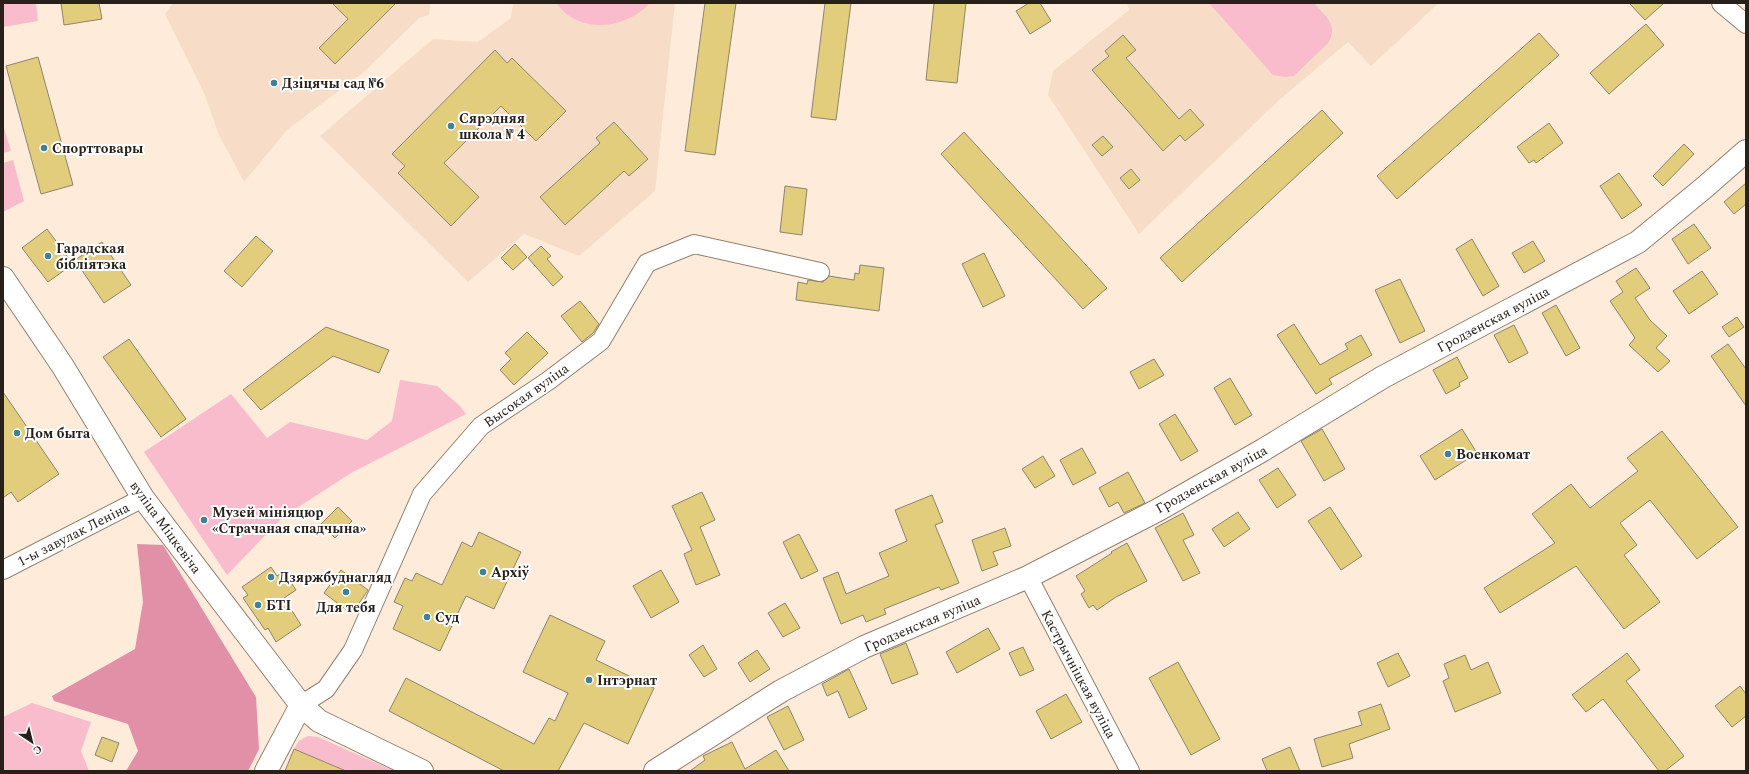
<svg xmlns="http://www.w3.org/2000/svg" width="1749" height="774" viewBox="0 0 1749 774" font-family="Spectral,serif">
<style>
.built{fill:#f7ddc7}
.green{fill:#f8bccc}
.forest{fill:#e290a8}
.building{fill:#e2cd7c;stroke:#8b8570}
.lines{fill:none;stroke-linecap:round;stroke-linejoin:round}
.minor-casing{stroke:#928070;stroke-width:20}
.tertiary-casing{stroke:#928070;stroke-width:24}
.minor{stroke:#fff;stroke-width:18}
.tertiary{stroke:#fff;stroke-width:22}
.poi-dot{fill:#418195;stroke:#fff;stroke-width:1.5}
.labels{text-anchor:middle;stroke-width:4;stroke-linejoin:round;paint-order:stroke}
.poi-label{font-size:14px;font-weight:bold;fill:#28211b;stroke:#fff;text-anchor:start}
.street-label{font-size:14px;fill:#28211b;stroke:#fff}
</style>
<rect width="100%" height="100%" fill="#ffebd9"/>
<!-- built -->
<g class="built">
<path d="M173 3H430L429 15 419 18 365 71 287 130 244 182 218 133 205 95 165 14Z"/>
<path d="M513 3H675L655 191 579 256 524 234 468 282 320 136 433 39 478 42 511 18Z"/>
<path d="M1127 3H1439L1371 66 1348 42 1278 101 1139 234 1048 95 1053 71 1129 10Z"/>
</g>
<!-- green -->
<g class="green">
<path d="M3 3H36L38 21 3 27Z"/>
<path d="M556 3H650C625 30 579 35 556 3Z"/>
<path d="M1209 3H1314C1325 16 1339 25 1328 43L1294 76 1285 77 1273 75Z"/>
<path d="M3 125 11 151 3 153Z"/>
<path d="M13 160 24 201 3 212V163Z"/>
<path d="M400 380 437 386 461 407 466 414 351 473 283 517 227 575 144 452 231 394 267 438 290 422 367 440 392 421Z"/>
<path d="M32 703 91 722 81 751 89 771H3V717Z"/>
<path d="M308 736 318 737 394 771H346L294 749 299 741Z"/>
</g>
<!-- forest -->
<path class="forest" d="M137 544 163 545 256 697 259 749 248 771H126L138 751 128 724 54 701 52 696 135 649 143 602Z"/>
<!-- building -->
<g class="building">
<path d="M61 3H99L102 19 64 25Z"/>
<path d="M332 3H396L335 64 319 48 348 19Z"/>
<path d="M705 3H736L715 155 685 151Z"/>
<path d="M825 3H851L836 120 811 117Z"/>
<path d="M934 3H966L957 83 926 80Z"/>
<path d="M1029 3H1040L1051 21 1030 34 1016 11Z"/>
<path d="M1629 3H1664L1645 20Z"/>
<path d="M1646 24 1664 45 1609 94 1590 73Z"/>
<path d="M1539 33 1559 55 1397 199 1377 176Z"/>
<path d="M1123 35 1136 50 1126 58 1179 119 1190 109 1204 125 1185 141 1180 135 1163 151 1092 70 1109 56 1105 51Z"/>
<path d="M495 50 507 63 512 58 566 111 536 141 501 106 444 163 479 197 451 226 398 173 405 166 392 154Z"/>
<path d="M38 57 73 185 41 194 6 66Z"/>
<path d="M1322 110 1343 133 1182 282 1160 258Z"/>
<path d="M614 122 648 159 629 176 624 171 565 225 540 197 600 143 596 138Z"/>
<path d="M1549 123 1563 143 1536 163 1534 160 1529 163 1517 147Z"/>
<path d="M964 132 1107 288 1083 309 941 154Z"/>
<path d="M1103 136 1113 147 1102 156 1092 145Z"/>
<path d="M1684 144 1694 154 1663 186 1653 176Z"/>
<path d="M1131 169 1140 180 1129 189 1120 178Z"/>
<path d="M1619 173 1642 205 1622 219 1600 186Z"/>
<path d="M1746 183V204L1734 214 1724 202Z"/>
<path d="M785 186 807 189 802 235 780 232Z"/>
<path d="M1694 224 1711 248 1688 264 1672 239Z"/>
<path d="M47 229 73 264 48 282 22 248Z"/>
<path d="M256 236 273 251 242 287 224 271Z"/>
<path d="M1472 239 1499 286 1483 296 1456 249Z"/>
<path d="M1533 241 1545 261 1524 273 1512 253Z"/>
<path d="M102 242 131 285 104 303 75 260Z"/>
<path d="M515 244 527 257 513 270 501 258Z"/>
<path d="M541 246 551 256 547 259 563 277 553 286 528 258Z"/>
<path d="M984 253 1005 296 983 307 962 264Z"/>
<path d="M860 265 884 268 879 311 796 300 798 282 807 284 808 280 823 282 829 276 854 280 855 273 859 274Z"/>
<path d="M1636 268 1650 288 1635 298 1650 320 1667 336 1656 348 1670 361 1658 372 1629 345 1635 338 1610 301 1623 292 1616 281Z"/>
<path d="M1702 271 1718 294 1689 314 1673 291Z"/>
<path d="M1400 279 1425 331 1400 343 1375 290Z"/>
<path d="M580 301 599 324 593 333 582 342 561 316Z"/>
<path d="M1556 305 1580 348 1566 356 1542 313Z"/>
<path d="M1737 317 1744 327 1729 337 1722 327Z"/>
<path d="M1294 324 1320 365 1348 349 1345 344 1361 335 1372 355 1329 379 1332 384 1316 394 1277 335Z"/>
<path d="M1514 325 1528 353 1509 363 1494 335Z"/>
<path d="M326 327 389 350 379 373 333 356 261 410 243 390Z"/>
<path d="M527 332 548 353 514 385 500 370 511 359 505 353Z"/>
<path d="M129 339 186 419 161 437 103 357Z"/>
<path d="M1728 344 1746 369V406L1711 356Z"/>
<path d="M1457 357 1468 378 1459 383 1460 386 1446 394 1433 370Z"/>
<path d="M1154 359 1164 375 1139 389 1130 372Z"/>
<path d="M1230 378 1252 415 1235 425 1214 388Z"/>
<path d="M3 392 59 474 18 502 11 492 3 498Z"/>
<path d="M1175 414 1198 451 1181 461 1159 424Z"/>
<path d="M1322 429 1345 469 1324 481 1301 441Z"/>
<path d="M1462 429 1477 453 1435 480 1420 456Z"/>
<path d="M1662 431 1738 527 1697 559 1650 500 1620 523 1637 545 1624 555 1660 602 1624 629 1576 566 1500 613 1484 588 1555 543 1532 514 1571 484 1590 508 1638 471 1627 458Z"/>
<path d="M1082 448 1096 473 1073 485 1060 460Z"/>
<path d="M1043 456 1055 476 1035 488 1022 469Z"/>
<path d="M1278 468 1296 495 1277 508 1259 480Z"/>
<path d="M1128 472 1145 503 1124 513 1118 502 1109 507 1099 488Z"/>
<path d="M702 492 715 520 700 527 720 575 696 585 684 554 692 550 672 506Z"/>
<path d="M932 495 943 522 935 525 959 583 941 590 939 587 884 609 886 614 866 622 863 615 841 624 823 578 838 572 846 594 889 576 879 553 907 541 895 510Z"/>
<path d="M338 507 352 521 335 538 321 524Z"/>
<path d="M1330 507 1362 556 1341 570 1308 521Z"/>
<path d="M1238 512 1250 529 1224 547 1212 529Z"/>
<path d="M1183 513 1194 535 1183 540 1200 573 1183 581 1155 528Z"/>
<path d="M1005 528 1011 546 993 552 998 565 982 571 972 540Z"/>
<path d="M479 532 521 552 494 609 466 596 440 651 393 629 403 606 394 602 405 578 412 581 416 573 442 585 462 542 472 547Z"/>
<path d="M799 534 818 571 801 579 783 542Z"/>
<path d="M1127 543 1147 581 1116 597 1097 610 1093 605 1089 608 1081 594 1085 591 1076 576 1112 553 1111 552Z"/>
<path d="M271 567 277 576 284 572 296 590 284 598 301 625 276 642 268 628 265 630 243 598 248 595 242 587Z"/>
<path d="M341 570 368 590 352 614 324 593Z"/>
<path d="M661 570 679 602 651 618 633 586Z"/>
<path d="M785 603 800 628 783 637 768 613Z"/>
<path d="M550 615 605 641 596 660 654 688 628 744 584 723 558 771H504L389 711 406 678 534 744 549 718 555 721 568 693 523 672Z"/>
<path d="M988 628 1000 649 957 673 946 652Z"/>
<path d="M906 643 918 674 892 684 880 654Z"/>
<path d="M703 645 717 669 704 677 689 655Z"/>
<path d="M1023 647 1034 670 1020 676 1009 653Z"/>
<path d="M757 650 770 669 750 682 738 663Z"/>
<path d="M1398 653 1410 676 1388 687 1377 663Z"/>
<path d="M1627 653 1640 670 1626 681 1684 756 1665 771H1659L1603 699 1586 712 1572 695Z"/>
<path d="M1465 655 1471 670 1488 662 1501 693 1455 712 1443 681 1449 678 1444 664Z"/>
<path d="M1178 662 1220 739 1191 755 1149 678Z"/>
<path d="M849 669 867 709 849 718 838 691 827 696 822 684Z"/>
<path d="M1740 686 1746 694V716L1732 727 1715 706Z"/>
<path d="M1066 694 1082 722 1051 739 1036 711Z"/>
<path d="M1381 704 1390 729 1349 744 1353 758 1322 767 1314 739 1362 725 1358 712Z"/>
<path d="M788 706 804 740 784 750 767 717Z"/>
<path d="M102 737 119 743 112 762 95 755Z"/>
<path d="M732 742 745 769 776 750 789 771H690L705 760 703 756Z"/>
<path d="M1290 747 1300 771H1267L1262 759Z"/>
<path d="M294 749 346 771H285Z"/>
</g>
<g class="lines">
<!-- minor casing -->
<g class="minor-casing">
<g id="minor">
<path d="M1721 3 1746 24"/>
<path d="M3 570 143 498"/>
<path d="M1028 577 1130 771"/>
<path d="M301 705 326 689 353 650 422 494 481 426 548 381 601 341 647 263 694 244 820 272"/>
</g>
</g>
<!-- tertiary casing -->
<g class="tertiary-casing">
<g id="tertiary">
<path d="M3 278 62 365 143 498 301 705 319 721 422 771"/>
<path d="M266 771 301 705"/>
<path d="M655 771 781 691 864 647 1028 577 1158 510 1263 450 1383 377 1638 242 1705 187 1746 151"/>
</g>
</g>
<!-- minor -->
<use href="#minor" class="minor"/>
<!-- tertiary -->
<use href="#tertiary" class="tertiary"/>
</g>
<!-- markers -->
<g class="poi-dot">
<circle cx="274" cy="83" r="4"/>
<circle cx="451" cy="126" r="4"/>
<circle cx="44" cy="148" r="4"/>
<circle cx="48" cy="256" r="4"/>
<circle cx="17" cy="433" r="4"/>
<circle cx="1448" cy="454" r="4"/>
<circle cx="204" cy="520" r="4"/>
<circle cx="483" cy="572" r="4"/>
<circle cx="271" cy="577" r="4"/>
<circle cx="346" cy="592" r="4"/>
<circle cx="258" cy="605" r="4"/>
<circle cx="427" cy="617" r="4"/>
<circle cx="589" cy="680" r="4"/>
</g>
<g class="labels">
<!-- poi labels -->
<g class="poi-label">
<text x="282" y="88">Дзіцячы сад №6</text>
<text x="459" y="123">Сярэдняя<tspan x="459" dy="16">школа № 4</tspan></text>
<text x="52" y="153">Спорттовары</text>
<text x="56" y="253">Гарадская<tspan x="56" dy="16">бібліятэка</tspan></text>
<text x="25" y="438">Дом быта</text>
<text x="1456" y="459">Военкомат</text>
<text x="212" y="517">Музей мініяцюр<tspan x="212" dy="16">«Страчаная спадчына»</tspan></text>
<text x="491" y="577">Архіў</text>
<text x="279" y="582">Дзяржбуднагляд</text>
<text x="266" y="610">БТІ</text>
<text x="346" y="612" text-anchor="middle">Для тебя</text>
<text x="435" y="622">Суд</text>
<text x="597" y="685">Інтэрнат</text>
</g>
<!-- street labels -->
<g class="street-label">
<text transform="translate(1493 319) rotate(-28)" y="5">Гродзенская вуліца</text>
<text transform="translate(526 395) rotate(-35)" y="5">Высокая вуліца</text>
<text transform="translate(1211 479) rotate(-29)" y="5">Гродзенская вуліца</text>
<text transform="translate(166 527) rotate(54)" y="5">вуліца Міцкевіча</text>
<text transform="translate(73 534) rotate(-27)" y="5">1-ы завулак Леніна</text>
<text transform="translate(922 623) rotate(-23)" y="5">Гродзенская вуліца</text>
<text transform="translate(1079 674) rotate(62)" y="5">Кастрычніцкая вуліца</text>
</g>
</g>
<!-- border -->
<rect width="1749" height="774" fill="none" stroke="#28211b" stroke-width="8"/>
<!-- north arrow -->
<g transform="translate(32 742) rotate(145)" stroke="#ffffff" stroke-width="3" paint-order="stroke">
<path d="M0-3L7 15L0 10L-7 15Z" fill="#28211b"/>
<text y="-6" font-size="11" font-weight="bold" text-anchor="middle" fill="#28211b">С</text>
</g>
</svg>
